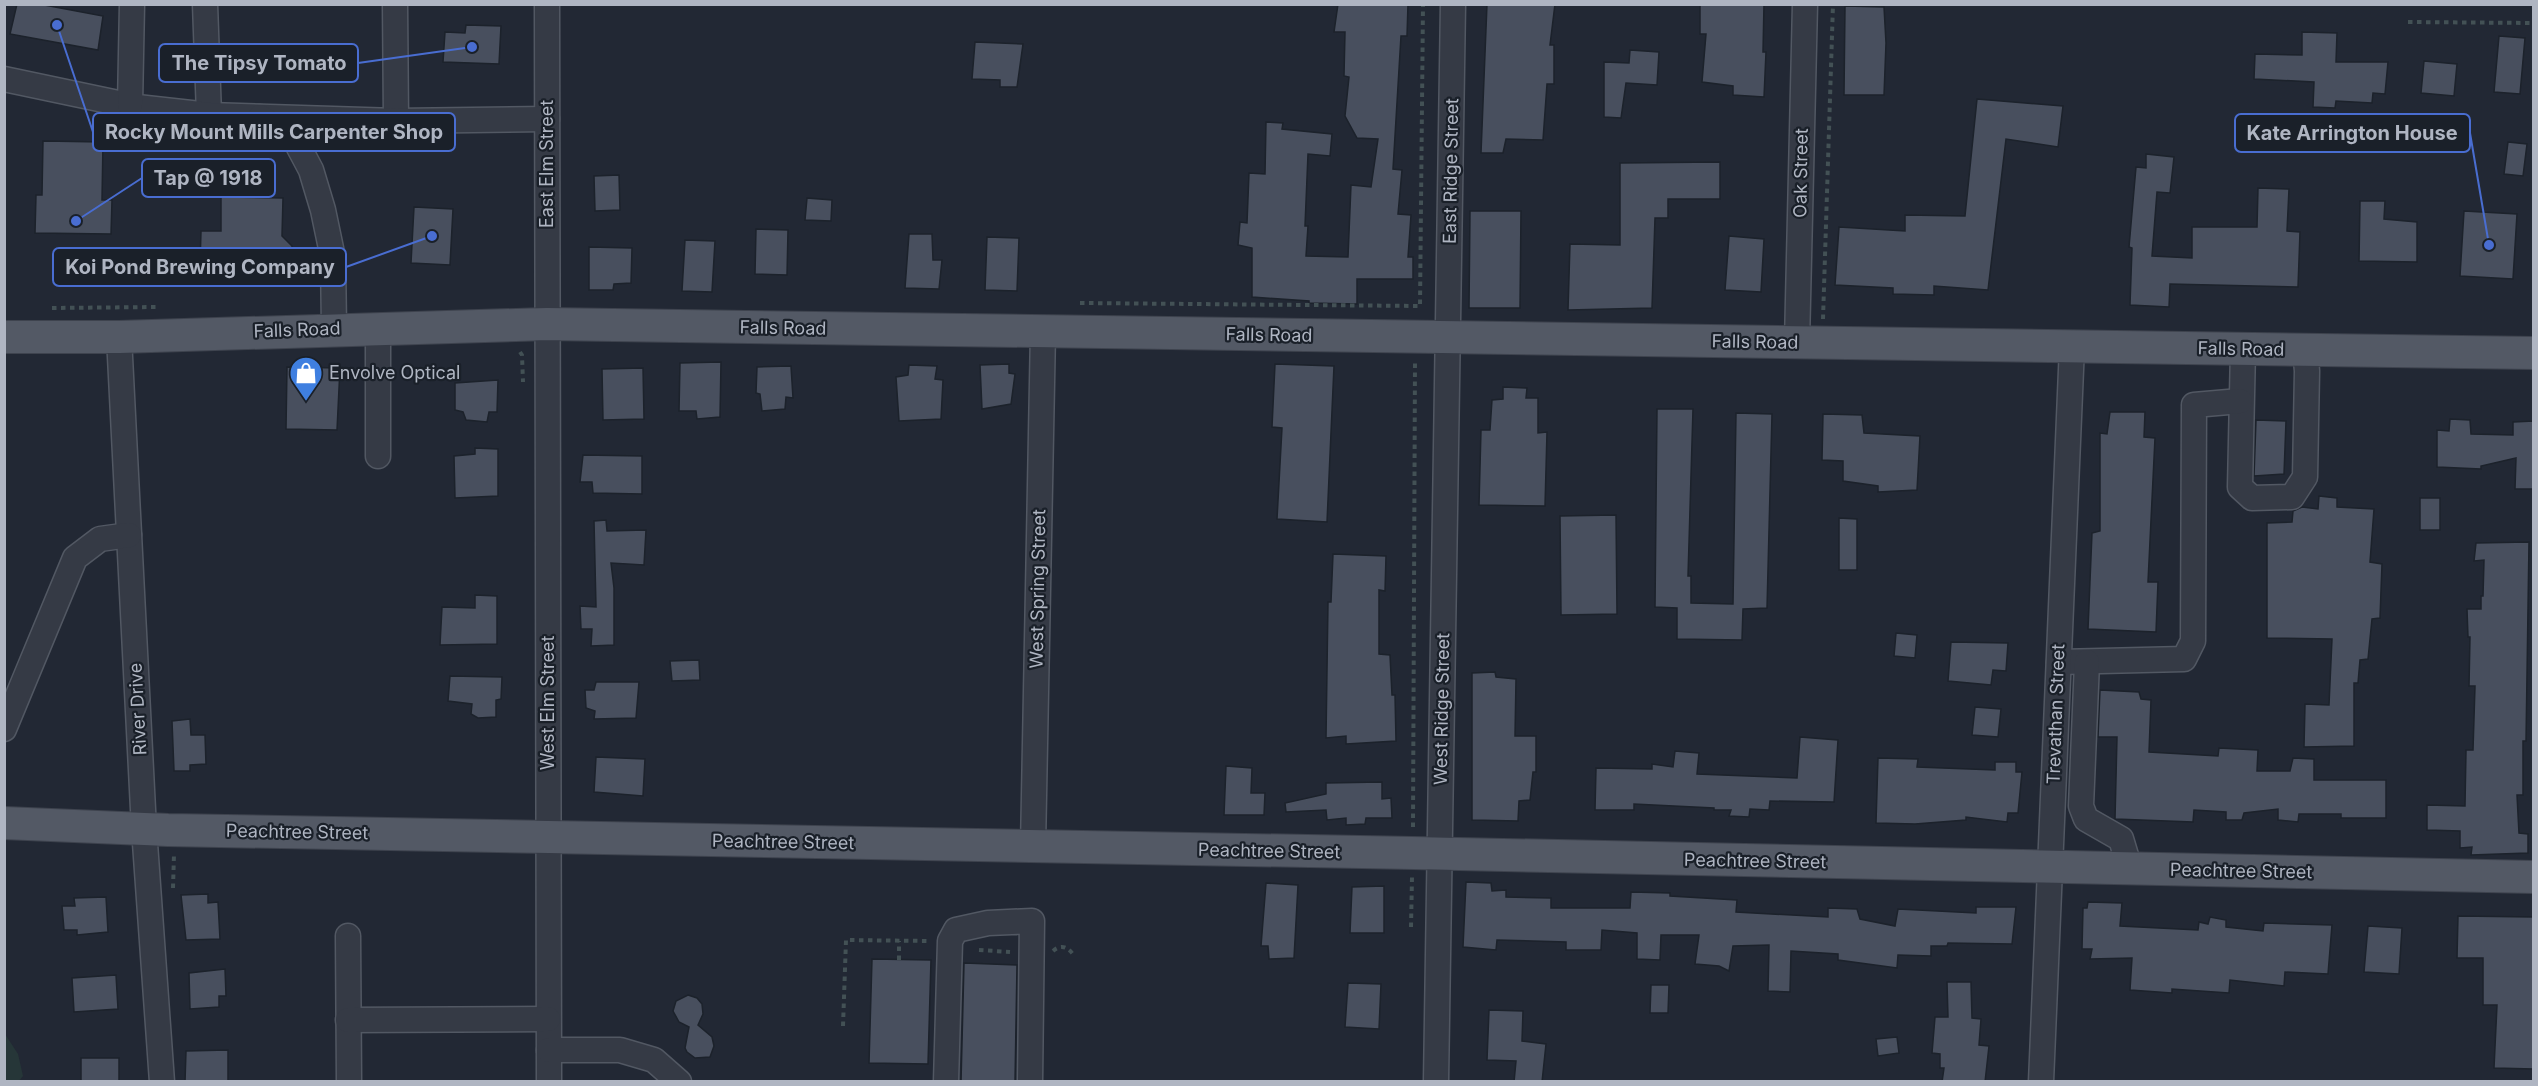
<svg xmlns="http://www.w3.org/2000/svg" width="2538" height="1086" viewBox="0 0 2538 1086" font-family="Inter,sans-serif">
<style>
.green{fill:#263638}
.building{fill:#484f5e;stroke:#1c222b;stroke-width:1.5}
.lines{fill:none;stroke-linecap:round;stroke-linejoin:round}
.minor-casing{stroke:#525863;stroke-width:27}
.major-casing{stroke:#3e434e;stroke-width:34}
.path{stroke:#435155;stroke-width:4;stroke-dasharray:4.5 4.5;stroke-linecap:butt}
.minor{stroke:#353a45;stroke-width:24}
.major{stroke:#535965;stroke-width:32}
.labels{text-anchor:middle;stroke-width:4.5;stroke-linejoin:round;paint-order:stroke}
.street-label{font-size:18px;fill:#afb5c2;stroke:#1a2029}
.poi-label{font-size:18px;fill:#afb5c2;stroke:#1a2029;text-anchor:start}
.leader{fill:none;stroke:#496dd1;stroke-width:2}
.callout-dot{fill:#496dd1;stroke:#1a2029;stroke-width:2}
.callout{fill:#1a2029;stroke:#496dd1;stroke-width:2}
.callout-label{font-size:20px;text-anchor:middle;font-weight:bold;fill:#afb5c2}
</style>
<rect width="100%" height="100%" fill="#222834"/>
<!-- green -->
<path class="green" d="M5 1034 18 1054 23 1076 19 1081H5Z"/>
<!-- building -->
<g class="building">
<path d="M17 4H39L103 16 98 50 10 34Z"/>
<path d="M1338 4H1408L1407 36H1401L1393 169 1402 170 1398 214 1411 215 1408 257H1413V279H1357V304L1309 303V301L1252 297V248L1238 245 1240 222 1247 223 1249 173 1265 174 1266 122 1283 123 1282 129 1332 134 1330 156 1308 154 1305 226H1308L1306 256 1348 257 1351 185 1371 187 1378 139 1357 138 1345 116 1349 77 1344 76 1345 32H1334Z"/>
<path d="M1487 4H1555L1550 45H1554V84H1547L1543 140 1506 139 1503 153H1481Z"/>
<path d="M1700 4H1764L1763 52H1766L1764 97 1733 95V86L1702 82 1706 34H1700Z"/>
<path d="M1845 6 1884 7 1886 43 1884 95H1844Z"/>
<path d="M466 25 501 26 499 64 443 62 445 32 465 33Z"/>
<path d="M2302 32 2337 33 2336 62H2388L2385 94 2373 93 2372 103 2336 101 2335 108 2313 107 2314 82 2254 79 2255 54 2302 55Z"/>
<path d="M2499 36 2525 38 2520 94 2494 92Z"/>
<path d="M975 42 1023 44 1017 87H1000V80L972 79Z"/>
<path d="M1630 50 1659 52 1657 85 1626 83 1621 118 1604 117V62L1629 63Z"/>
<path d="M2424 61 2457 64 2454 96 2421 93Z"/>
<path d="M1977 99 2063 106 2058 147 2006 139 1988 290 1934 286V295L1893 294V288L1835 285 1839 227 1905 231V215L1965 216Z"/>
<path d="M43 141 103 142 102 200H112L111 234 35 233 36 195H42Z"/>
<path d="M2508 142 2527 144 2523 176 2504 174Z"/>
<path d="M2146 154 2174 157 2170 193 2157 192 2152 256 2192 258V227H2257L2258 188 2289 189 2287 231 2300 232 2298 287 2170 284 2169 307 2130 305 2132 248 2129 247 2136 167 2146 168Z"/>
<path d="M1720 162V199H1668V218H1655L1652 308 1568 310 1570 244 1620 245V163Z"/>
<path d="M619 175 620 210 595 211 594 176Z"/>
<path d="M221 197 283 198 282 236 292 246 291 268 200 266 201 231H221Z"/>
<path d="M807 198 832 200 831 221 805 220Z"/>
<path d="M2360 201H2385L2384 219 2417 222V262L2359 261Z"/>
<path d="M414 207 453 209 450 265 411 263Z"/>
<path d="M1470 211H1521L1520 308H1469Z"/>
<path d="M2464 211 2517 214 2513 279 2460 276Z"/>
<path d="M756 229 788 230 787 275 755 274Z"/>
<path d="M909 234H932L933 260H942L939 289 905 288Z"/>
<path d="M1729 236 1764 239 1761 292 1725 290Z"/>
<path d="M987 237 1019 238 1017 291 985 290Z"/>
<path d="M685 240 715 241 712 292 682 291Z"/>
<path d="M589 247 632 248 631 283 614 284 613 290H589Z"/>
<path d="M721 362 720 417 697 419 696 411H679L680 363Z"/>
<path d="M1009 364V373L1015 374 1011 404 982 409 980 365Z"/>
<path d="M1275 364 1334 366 1327 522 1277 519 1282 428 1272 427Z"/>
<path d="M909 365 937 366 935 379 943 380 941 419 899 421 896 377 908 375Z"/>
<path d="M791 366 793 398 786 397 785 409 762 411 760 394 756 393 757 367Z"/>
<path d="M287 367 340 368 337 430 286 429Z"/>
<path d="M643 368 644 419 603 420 602 369Z"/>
<path d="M498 380 497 412H489L487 422 466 420 463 412 455 410V383Z"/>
<path d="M1503 387 1527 388 1526 398H1538V433L1547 432 1545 506 1479 505 1481 430H1490L1492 400 1503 399Z"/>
<path d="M1657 409H1693L1688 576H1691V603L1733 604 1736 413 1772 414 1767 608 1743 609 1742 640 1677 639V608L1655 607Z"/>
<path d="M2110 412H2145L2144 437 2155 438 2148 582H2158L2156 632 2088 629 2092 533 2100 531V433L2107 434Z"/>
<path d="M1823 414 1862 415 1864 433 1920 436 1917 490 1878 492V486L1843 481V461L1822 460Z"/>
<path d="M2450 419 2470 420 2471 434 2513 435V422L2534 421V489H2515L2516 458 2481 466V469L2437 467V430L2449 431Z"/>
<path d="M2256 420 2286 421 2284 474 2254 476Z"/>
<path d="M475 448 498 449V496L455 498 454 456 475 454Z"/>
<path d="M583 455 642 456V494L593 493 592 482H580Z"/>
<path d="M2319 496 2337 498V507L2374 509 2370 562 2382 564 2380 618 2372 619 2368 659 2360 660 2358 683H2354V746L2304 747 2305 704 2329 705 2332 639 2267 638V523L2292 522 2293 511 2302 507 2318 509Z"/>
<rect x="2420" y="498" width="20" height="32"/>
<path d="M1616 515 1617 614 1561 615 1560 516Z"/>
<path d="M1839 518 1857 519V570H1839Z"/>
<path d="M606 520 607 531 646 530 644 565 611 563 614 588V645L591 646 592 629H581L580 606 596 607 594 521Z"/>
<path d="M2529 542 2526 741H2523V795H2517L2519 833 2528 834V853L2471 855 2472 847 2460 848V831L2427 830V805L2465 806 2466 750H2473L2475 686H2469L2470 637H2468L2467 609H2481V596H2483L2484 560 2474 561 2476 543Z"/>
<path d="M1333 554 1386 556 1385 591 1379 590V654L1390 655 1392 695H1395L1396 741 1346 744V736L1326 738 1328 602H1331Z"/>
<path d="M475 595 497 596V644L440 645 442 607 475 608Z"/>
<path d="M1896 633 1917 635 1915 658 1894 656Z"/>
<path d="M1951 642 2008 643 2006 671 1993 670 1991 685 1948 681Z"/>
<path d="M699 660 700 680 672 681 670 661Z"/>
<path d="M1495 672 1496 677 1516 679 1515 736H1536V772H1533L1530 800 1519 801 1518 821 1472 820V673Z"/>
<path d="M450 676 502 677 501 699 496 700V717L478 718 471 714 472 704 448 701Z"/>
<path d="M596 682H639L636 718 594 719 595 711 586 708 585 690H594Z"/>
<path d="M2100 690 2139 692 2141 699 2151 700 2149 752 2218 756 2219 748 2258 750 2257 771H2290L2293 758 2314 759V780H2386V818H2341V814H2299L2298 822 2278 820V809L2244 813 2242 820H2226V812L2194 810 2193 822 2115 819 2117 737H2098Z"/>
<path d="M1975 707 2001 709 1998 737 1972 735Z"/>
<path d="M190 719 191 735H205L206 764 190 765V771H174L172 721Z"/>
<path d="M1800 737 1838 740 1834 802 1770 801 1769 810 1750 809 1749 817 1729 816 1731 810H1714V808L1634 804V810H1595L1596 768 1652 769V764L1673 767 1675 751 1699 753 1697 774 1797 778Z"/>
<path d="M596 757 645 759 643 796 594 792Z"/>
<path d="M1878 758 1918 759 1917 767 1995 770V762H2016V772H2022L2018 813H2008L2007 822 1966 817V820L1915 824 1876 823Z"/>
<path d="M1226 766 1252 768 1251 793H1265L1264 815H1224Z"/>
<path d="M1382 782V799L1391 798 1392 818H1366L1365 824 1346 825V818L1327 820 1326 810 1286 812 1285 803 1326 794V783Z"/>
<path d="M1466 882 1491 883 1492 891 1506 890V897L1551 898V908H1630L1631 892 1670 893V896L1737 900 1736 912 1828 917V908L1857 909 1860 919 1895 926 1898 909 1976 913V907H2016L2012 944 1948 943 1947 946H1931V956L1898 955 1897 968 1838 960V954L1791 951 1790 992 1768 991 1769 945 1733 946 1729 971 1719 966 1695 964 1699 935H1661L1660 960 1637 959V933L1602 930 1601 950H1566V942L1497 940 1496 950 1463 947Z"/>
<path d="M1266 883 1298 885 1294 958 1269 959 1268 946H1261Z"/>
<path d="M1384 886V933H1350L1352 887Z"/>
<path d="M208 894V903L218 902 220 939 186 940 181 895Z"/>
<path d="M106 897 108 932 77 935V930H64L62 906H75L74 898Z"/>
<path d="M2088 902 2122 903 2120 926 2198 930 2199 922 2208 924 2210 917 2226 920V927L2263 931 2264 923 2332 925 2328 974 2285 972 2284 986 2230 980 2229 993 2172 989V993L2130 990 2132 958 2090 959 2092 949H2082L2083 908H2087Z"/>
<path d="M2458 916 2534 917V1069L2494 1068 2497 1005H2483V958H2457Z"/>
<path d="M2368 926 2402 928 2399 974 2364 972Z"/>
<path d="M872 959 931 960 928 1064 869 1063Z"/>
<path d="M964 963 1017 965 1015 1082H961Z"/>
<path d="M225 969 226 996H219V1007L190 1009 189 973Z"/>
<path d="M116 975 118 1009 74 1012 72 978Z"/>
<path d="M1947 982H1971L1972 1018 1981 1019 1979 1045 1989 1046 1985 1082H1942L1944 1068H1940V1054L1932 1053 1935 1017H1948Z"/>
<path d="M1348 983 1381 984 1379 1029 1345 1027Z"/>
<path d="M1651 985H1669L1668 1013H1650Z"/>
<path d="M688 995 697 998 702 1004 703 1014 698 1025 712 1037 714 1046 710 1057 695 1058 687 1052 685 1048 689 1027 679 1022 673 1011 676 1001Z"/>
<path d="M1489 1010 1523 1011 1522 1041 1546 1044 1542 1082H1514L1516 1061 1487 1060Z"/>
<path d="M1897 1037 1899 1053 1878 1056 1876 1039Z"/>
<path d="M228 1050V1082H185L186 1051Z"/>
<rect x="81" y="1058" width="38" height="24"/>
</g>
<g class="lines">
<!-- minor casing -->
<g class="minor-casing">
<g id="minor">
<path d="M205 4 209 115"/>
<path d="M395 4 396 121"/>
<path d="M547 4 549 1082"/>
<path d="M4 79 137 107 209 115 396 121 547 119"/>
<path d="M130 105 132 4"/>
<path d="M260 117 294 138 311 170 323 210 333 258 334 329"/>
<path d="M378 328V456"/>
<path d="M119 337 144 829 162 1082"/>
<path d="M1797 342 1805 4"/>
<path d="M2243 349 2240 487 2252 498 2292 497 2305 477 2307 371 2305 350"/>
<path d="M2059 662 2184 659 2193 641 2194 405 2240 401"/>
<path d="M2087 662 2081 806 2086 819 2121 839 2130 869"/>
<path d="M4 729 75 558 100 539 129 535"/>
<path d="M1033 847 1043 331"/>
<path d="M348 936 349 1082"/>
<path d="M348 1020 548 1019"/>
<path d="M549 1050H620L654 1060 679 1082"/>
<path d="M946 1082 950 941 956 930 988 923 1032 921 1030 1082"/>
<path d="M1436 1082 1453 4"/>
<path d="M2041 1082 2072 346"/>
</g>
</g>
<!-- major casing -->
<g class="major-casing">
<g id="major">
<path d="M4 337H119L547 324 2534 353"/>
<path d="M4 823 168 830 1413 853 2534 877"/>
</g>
</g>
<!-- path -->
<g class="path">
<path d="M2408 22 2534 23"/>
<path d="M1080 303 1420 306 1423 4"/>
<path d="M52 308 156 307"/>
<path d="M1823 319 1833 4"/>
<path d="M520 352 522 355 523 382"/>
<path d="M1413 827 1415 361"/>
<path d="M173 888 174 854"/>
<path d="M1411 927 1412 877"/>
<path d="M979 950 1010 952"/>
<path d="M1053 951C1062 943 1069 948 1075 957"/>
<path d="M899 960V941"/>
<path d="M843 1026 846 940 928 941"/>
</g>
<!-- minor -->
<use href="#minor" class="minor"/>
<!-- major -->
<use href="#major" class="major"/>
</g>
<!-- icons -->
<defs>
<g id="shop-pin" transform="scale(1.725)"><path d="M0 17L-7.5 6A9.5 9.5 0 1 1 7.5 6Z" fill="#3f7fe0" stroke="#1a2029"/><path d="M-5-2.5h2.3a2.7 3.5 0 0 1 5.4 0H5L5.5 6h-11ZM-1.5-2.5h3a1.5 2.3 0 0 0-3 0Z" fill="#fff"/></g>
</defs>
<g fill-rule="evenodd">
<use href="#shop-pin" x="306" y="373"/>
</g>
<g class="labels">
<!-- street labels -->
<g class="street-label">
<text transform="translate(547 164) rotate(-90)" y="6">East Elm Street</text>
<text transform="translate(1451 171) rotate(-89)" y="6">East Ridge Street</text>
<text transform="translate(1801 173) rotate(-89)" y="6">Oak Street</text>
<text transform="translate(783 328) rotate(1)" y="6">Falls Road</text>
<text transform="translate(297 330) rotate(-2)" y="6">Falls Road</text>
<text transform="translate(1269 335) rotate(1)" y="6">Falls Road</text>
<text transform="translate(1755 342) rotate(1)" y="6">Falls Road</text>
<text transform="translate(2241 349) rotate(1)" y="6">Falls Road</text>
<text transform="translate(1038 589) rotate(-89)" y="6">West Spring Street</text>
<text transform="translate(548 703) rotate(-90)" y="6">West Elm Street</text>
<text transform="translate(138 709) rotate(-93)" y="6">River Drive</text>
<text transform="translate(1442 709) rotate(-89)" y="6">West Ridge Street</text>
<text transform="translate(2056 714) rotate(-88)" y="6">Trevathan Street</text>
<text transform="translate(297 832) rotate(1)" y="6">Peachtree Street</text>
<text transform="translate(783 842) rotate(1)" y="6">Peachtree Street</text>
<text transform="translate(1269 851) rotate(1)" y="6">Peachtree Street</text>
<text transform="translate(1755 861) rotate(1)" y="6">Peachtree Street</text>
<text transform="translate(2241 871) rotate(1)" y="6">Peachtree Street</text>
</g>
<!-- poi labels -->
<g class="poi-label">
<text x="329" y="379">Envolve Optical</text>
</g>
</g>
<!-- callouts -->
<path class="leader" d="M472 47L358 63M57 25L93 132M2489 245L2470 133M76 221L142 178M432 236L346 267"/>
<g class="callout-dot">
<circle cx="472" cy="47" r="6"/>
<circle cx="57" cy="25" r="6"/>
<circle cx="2489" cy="245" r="6"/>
<circle cx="76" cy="221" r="6"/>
<circle cx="432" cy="236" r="6"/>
</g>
<g class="callout">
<rect x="159" y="44" width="199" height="38" rx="6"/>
<rect x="93" y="113" width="362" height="38" rx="6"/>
<rect x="2235" y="114" width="235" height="38" rx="6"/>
<rect x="142" y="159" width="133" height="38" rx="6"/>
<rect x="53" y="248" width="293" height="38" rx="6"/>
</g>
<g class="callout-label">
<text x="259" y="70">The Tipsy Tomato</text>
<text x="274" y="139">Rocky Mount Mills Carpenter Shop</text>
<text x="2352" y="140">Kate Arrington House</text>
<text x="208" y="185">Tap @ 1918</text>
<text x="200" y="274">Koi Pond Brewing Company</text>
</g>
<!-- border -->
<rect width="2538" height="1086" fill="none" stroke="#afb5c2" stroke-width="12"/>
</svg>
